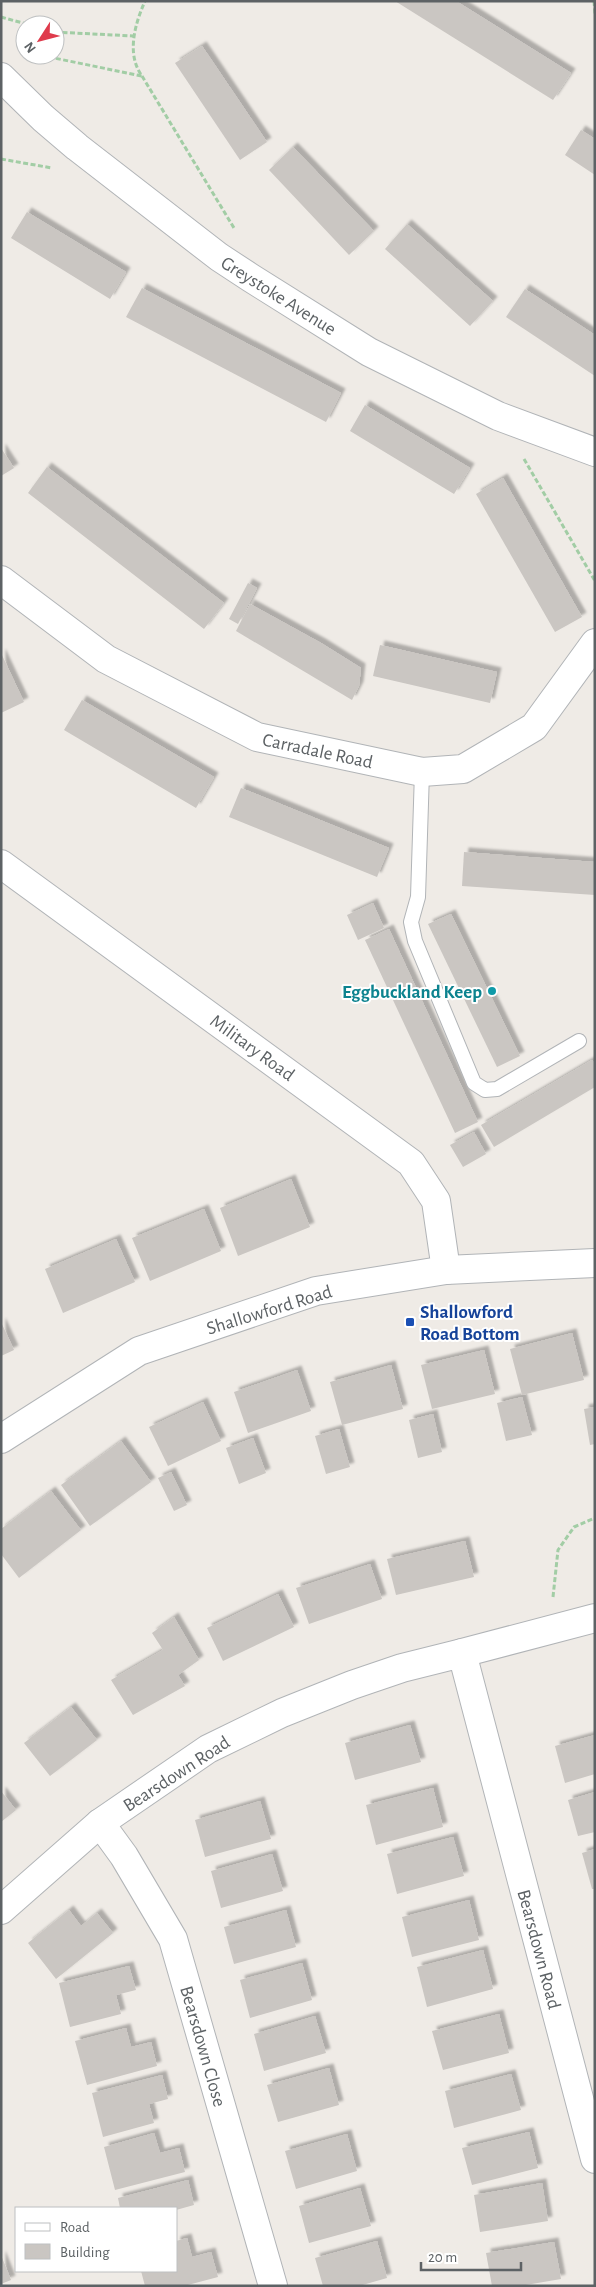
<svg xmlns="http://www.w3.org/2000/svg" width="596" height="2287" viewBox="0 0 596 2287" font-family="'Alegreya Sans',sans-serif">
<style>
.building{fill:#cac6c2;filter:url(#shadow)}
.lines{fill:none;stroke-linecap:round;stroke-linejoin:round}
.lane-casing{stroke:#b1b4b7;stroke-width:16}
.street-casing{stroke:#b1b4b7;stroke-width:30}
.path{stroke:#a2cda5;stroke-width:3;stroke-dasharray:5 2.5;stroke-linecap:butt}
.lane{stroke:#fff;stroke-width:14}
.street{stroke:#fff;stroke-width:28}
.culture-dot{fill:#0f9aa8;stroke:#fff;stroke-width:2}
.transit-dot{fill:#1a4fb4;stroke:#fff;stroke-width:2}
.labels{text-anchor:middle;stroke-width:4;stroke-linejoin:round;paint-order:stroke}
.street-label{font-size:19px;fill:#5d6265;stroke:#fff}
.culture-label{font-size:19px;font-weight:bold;fill:#0d838f;stroke:#fff;text-anchor:end}
.transit-label{font-size:19px;font-weight:bold;fill:#164399;stroke:#fff;text-anchor:start}
</style>
<defs>
<filter id="shadow"><feDropShadow dx="4.5" dy="-4.5" stdDeviation="1" flood-color="#0004"/></filter>
</defs>
<rect width="100%" height="100%" fill="#efebe6"/>
<!-- building -->
<g class="building">
<path d="M395 1H456L571 73 553 100Z"/>
<path d="M202 46 267 142 240 160 175 63Z"/>
<path d="M581 130 595 139V175L565 155Z"/>
<path d="M293 147 374 231 349 255 269 170Z"/>
<path d="M27 212 126 272 110 299 11 238Z"/>
<path d="M407 224 493 301 470 326 385 249Z"/>
<path d="M142 288 341 393 326 422 126 317Z"/>
<path d="M525 289 595 335V376L506 317Z"/>
<path d="M365 405 470 468 454 494 350 431Z"/>
<path d="M1 448 14 468 1 476Z"/>
<path d="M47 467 224 603 204 629 28 493Z"/>
<path d="M503 478 582 617 555 632 476 494Z"/>
<path d="M248 583 257 588 238 624 229 619Z"/>
<path d="M250 604 321 643 361 668 359 686 352 700 236 631Z"/>
<path d="M380 645 497 672 490 703 373 676Z"/>
<path d="M1 653 24 702 1 713Z"/>
<path d="M82 700 214 777 196 808 64 730Z"/>
<path d="M241 788 389 848 377 877 229 817Z"/>
<path d="M464 852 595 862V895L462 886Z"/>
<path d="M373 903 384 928 358 940 347 915Z"/>
<path d="M451 914 520 1056 497 1067 428 924Z"/>
<path d="M389 929 478 1122 455 1133 365 940Z"/>
<path d="M592 1060 595 1064V1087L494 1147 481 1125Z"/>
<path d="M474 1132 486 1154 463 1167 450 1145Z"/>
<path d="M291 1179 310 1227 238 1256 220 1208Z"/>
<path d="M204 1209 221 1251 150 1281 132 1238Z"/>
<path d="M116 1239 135 1282 63 1313 45 1269Z"/>
<path d="M1 1322 14 1350 1 1356Z"/>
<path d="M572 1333 584 1380 522 1395 510 1349Z"/>
<path d="M484 1350 495 1394 432 1409 421 1365Z"/>
<path d="M391 1365 403 1409 342 1425 330 1382Z"/>
<path d="M297 1370 311 1411 248 1433 234 1392Z"/>
<path d="M522 1397 532 1435 506 1441 497 1403Z"/>
<path d="M203 1402 221 1441 168 1466 149 1427Z"/>
<path d="M595 1407V1444L590 1445 584 1409Z"/>
<path d="M433 1414 442 1452 418 1458 409 1420Z"/>
<path d="M339 1429 350 1467 326 1474 315 1436Z"/>
<path d="M253 1438 266 1473 239 1484 226 1448Z"/>
<path d="M121 1441 151 1482 90 1526 61 1485Z"/>
<path d="M171 1472 187 1505 174 1511 158 1478Z"/>
<path d="M51 1491 81 1530 19 1578 1 1554V1529Z"/>
<path d="M465 1541 474 1577 396 1595 387 1559Z"/>
<path d="M370 1564 382 1599 309 1624 296 1588Z"/>
<path d="M278 1594 294 1627 223 1661 207 1628Z"/>
<path d="M174 1617 199 1660 178 1675 185 1686 133 1715 111 1680 163 1650 152 1633Z"/>
<path d="M71 1707 97 1740 50 1776 24 1743Z"/>
<path d="M410 1725 421 1762 355 1780 345 1743Z"/>
<path d="M595 1735V1774L565 1783 555 1746Z"/>
<path d="M433 1788 443 1827 376 1845 366 1805Z"/>
<path d="M1 1791 16 1810 1 1822Z"/>
<path d="M595 1792V1832L578 1836 568 1800Z"/>
<path d="M260 1801 271 1839 205 1857 195 1820Z"/>
<path d="M453 1837 464 1876 397 1894 387 1854Z"/>
<path d="M595 1849V1889H592L582 1853Z"/>
<path d="M272 1854 283 1891 221 1908 211 1871Z"/>
<path d="M469 1900 479 1940 412 1957 402 1917Z"/>
<path d="M69 1910 81 1926 97 1913 113 1933 56 1979 28 1943Z"/>
<path d="M286 1910 296 1947 234 1964 224 1927Z"/>
<path d="M483 1950 493 1989 427 2007 417 1967Z"/>
<path d="M302 1963 312 2000 250 2018 240 1980Z"/>
<path d="M129 1966 136 1990 116 1995 121 2014 70 2027 59 1983Z"/>
<path d="M499 2014 509 2053 443 2070 432 2031Z"/>
<path d="M315 2016 326 2053 264 2071 254 2034Z"/>
<path d="M126 2028 131 2047 151 2042 157 2066 87 2085 75 2041Z"/>
<path d="M329 2068 339 2105 278 2122 267 2085Z"/>
<path d="M511 2074 521 2110 454 2128 445 2091Z"/>
<path d="M162 2075 168 2099 149 2104 154 2123 103 2137 92 2093Z"/>
<path d="M529 2132 538 2168 472 2185 462 2148Z"/>
<path d="M154 2133 160 2153 179 2148 185 2172 115 2190 104 2147Z"/>
<path d="M347 2134 357 2171 296 2189 285 2151Z"/>
<path d="M188 2180 194 2205 176 2210 120 2208 118 2198Z"/>
<path d="M542 2183 548 2221 480 2232 474 2195Z"/>
<path d="M360 2188 371 2226 309 2243 299 2206Z"/>
<path d="M187 2238 192 2257 211 2252 218 2277 184 2286H145L141 2271H176V2241Z"/>
<path d="M377 2241 387 2278 359 2286H323L315 2258Z"/>
<path d="M554 2242 561 2279 520 2286H492L486 2253Z"/>
<path d="M1 2255 11 2280 1 2284Z"/>
</g>
<g class="lines">
<!-- lane casing -->
<g class="lane-casing">
<path id="lane" d="M422 772 418 897 411 922 415 941 474 1083 485 1090 497 1089 579 1041"/>
</g>
<!-- street casing -->
<g class="street-casing">
<g id="street">
<path d="M1 77 43 118 77 147 219 257 251 278 369 352 498 416 595 452"/>
<path d="M1 580 106 659 257 737 422 772 463 769 534 727 595 643"/>
<path d="M1 864 411 1163 436 1201 446 1270"/>
<path d="M1 1439 139 1351 316 1291 446 1270 595 1263"/>
<path d="M462 1653 595 1618"/>
<path d="M100 1823 124 1856 173 1939 273 2286"/>
<path d="M1 1910 100 1823 208 1749 282 1713 352 1685 402 1668 462 1653 595 2159"/>
</g>
</g>
<!-- path -->
<g class="path">
<path d="M594 1 595 14"/>
<path d="M1 17 30 25"/>
<path d="M55 32 133 36"/>
<path d="M26 56 49 57 142 76C126 54 135 24 145 1"/>
<path d="M142 76 234 228"/>
<path d="M1 159 52 168"/>
<path d="M524 459 595 581"/>
<path d="M553 1597 558 1550 574 1527 595 1518"/>
</g>
<!-- lane -->
<use href="#lane" class="lane"/>
<!-- street -->
<use href="#street" class="street"/>
</g>
<!-- markers -->
<circle class="culture-dot" cx="492" cy="991" r="5"/>
<rect class="transit-dot" x="405" y="1317" width="10" height="10" rx="2.5"/>
<g class="labels">
<!-- street labels -->
<g class="street-label">
<text transform="translate(279 295) rotate(32)" y="7">Greystoke Avenue</text>
<text transform="translate(318 750) rotate(12)" y="7">Carradale Road</text>
<text transform="translate(253 1047) rotate(36)" y="7">Military Road</text>
<text transform="translate(269 1309) rotate(-17)" y="7">Shallowford Road</text>
<text transform="translate(176 1773) rotate(-33)" y="7">Bearsdown Road</text>
<text transform="translate(540 1949) rotate(75)" y="7">Bearsdown Road</text>
<text transform="translate(204 2046) rotate(74)" y="7">Bearsdown Close</text>
</g>
<!-- culture labels -->
<g class="culture-label">
<text x="482" y="998">Eggbuckland Keep</text>
</g>
<!-- transit labels -->
<g class="transit-label">
<text x="420" y="1318">Shallowford<tspan x="420" dy="22">Road Bottom</tspan></text>
</g>
</g>
<!-- border -->
<rect width="596" height="2287" fill="none" stroke="#5d6265" stroke-width="5"/>
<!-- legend -->
<rect x="15" y="2207" width="162" height="65" fill="#ffffff" stroke="#bec0c1"/>
<rect x="25" y="2223" width="25" height="8" fill="#ffffff" stroke="#bec0c1"/>
<text x="60" y="2232" font-size="15" fill="#5d6265">Road</text>
<rect x="25" y="2244" width="25" height="15" fill="#cac6c2" stroke="#bec0c1"/>
<text x="60" y="2257" font-size="15" fill="#5d6265">Building</text>
<!-- north arrow -->
<g transform="translate(40 40) rotate(234)"><circle r="24" fill="#ffffff" stroke="#bec0c1"/>
<path d="M0-4L9 19L0 12L-9 19Z" fill="#df3b4c"/>
<text y="-8" font-size="14" font-weight="bold" text-anchor="middle" fill="#5d6265">N</text>
</g>
<!-- scale -->
<path d="M421 2262v8h100v-8" fill="none" stroke="#5d6265" stroke-width="2.5"/>
<text x="428" y="2262" font-size="15" fill="#5d6265" stroke="#ffffff" stroke-width="4" paint-order="stroke">20 m</text>
</svg>
